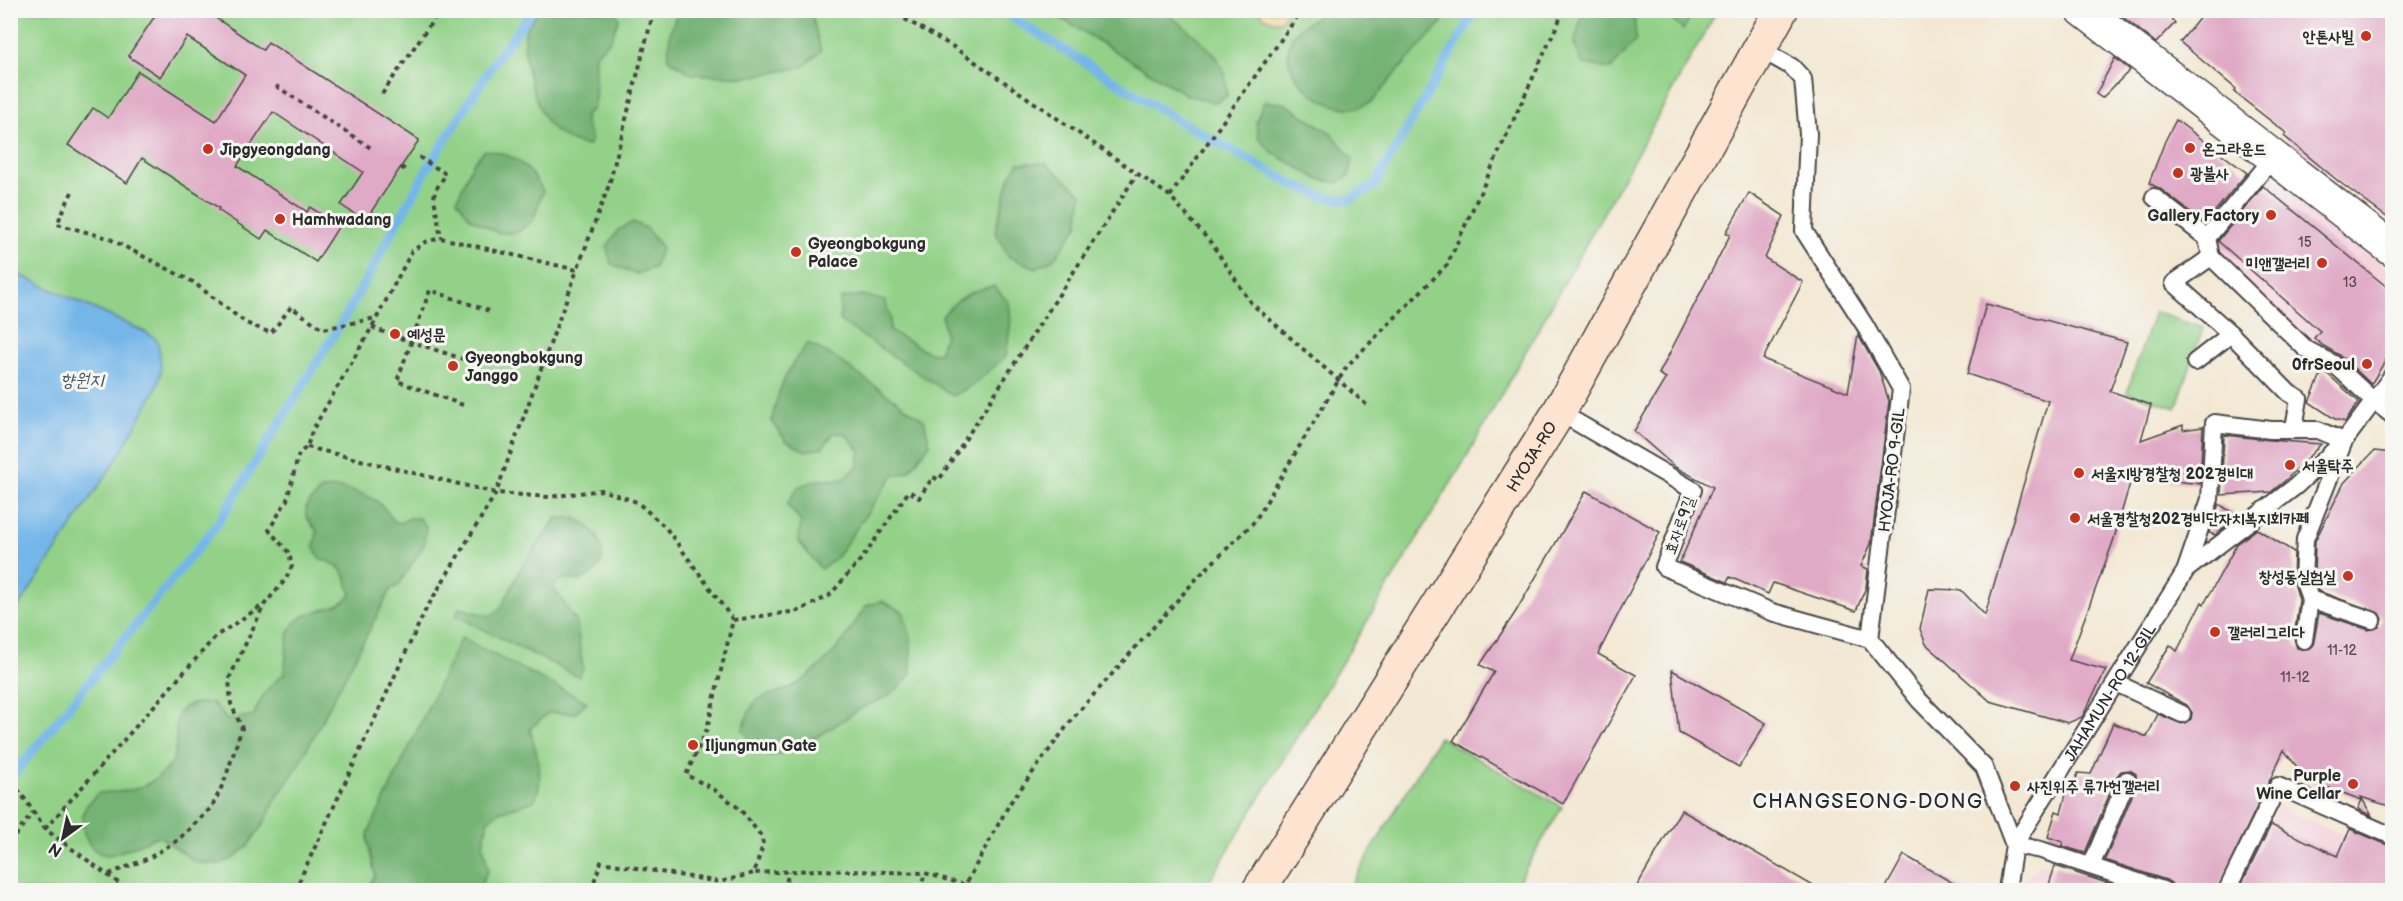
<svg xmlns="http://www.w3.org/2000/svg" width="2403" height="901" viewBox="0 0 2403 901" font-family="'Balsamiq Sans','Poor Story',sans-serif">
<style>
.built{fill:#f4cfdc}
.green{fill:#92d187;stroke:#5e7e59;stroke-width:1.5}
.forest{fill:#75b374;stroke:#506f50;stroke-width:1.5}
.sand{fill:#eeda9e;stroke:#8c8264;stroke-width:1.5}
.water{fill:#74b6e9;stroke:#50708a;stroke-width:1.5}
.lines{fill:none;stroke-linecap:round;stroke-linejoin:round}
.stream{stroke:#74b6e9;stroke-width:9}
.building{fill:#e0a9c6}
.lane-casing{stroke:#494744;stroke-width:20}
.street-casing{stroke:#494744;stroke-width:36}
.secondary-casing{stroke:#494744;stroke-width:36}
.path{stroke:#494744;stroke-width:4;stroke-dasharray:4.5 4.5;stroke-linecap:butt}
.lane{stroke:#fff;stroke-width:16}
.street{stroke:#fff;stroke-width:33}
.secondary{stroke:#fde4d0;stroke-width:33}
.poi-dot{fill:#c8321e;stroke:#f6f6f2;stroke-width:2}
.labels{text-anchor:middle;stroke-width:6;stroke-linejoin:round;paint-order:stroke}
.number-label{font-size:14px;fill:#584a52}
.poi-label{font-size:16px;font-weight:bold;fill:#2b2b2b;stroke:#f6f6f2;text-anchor:start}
.street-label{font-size:16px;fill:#2b2b2b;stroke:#f6f6f2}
.water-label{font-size:18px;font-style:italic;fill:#415564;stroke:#f6f6f2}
.quarter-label{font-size:20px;letter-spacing:1.5px;fill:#2b2b2b;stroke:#f6f6f2}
</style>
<rect width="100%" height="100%" fill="#f6f6f2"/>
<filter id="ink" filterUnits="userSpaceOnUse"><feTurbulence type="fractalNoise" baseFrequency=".0167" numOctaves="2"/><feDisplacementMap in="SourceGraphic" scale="12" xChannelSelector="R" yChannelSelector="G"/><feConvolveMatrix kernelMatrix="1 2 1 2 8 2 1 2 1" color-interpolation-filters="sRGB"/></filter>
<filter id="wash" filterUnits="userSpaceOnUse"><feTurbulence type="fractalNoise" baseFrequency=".008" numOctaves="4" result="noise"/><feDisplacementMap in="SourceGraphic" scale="24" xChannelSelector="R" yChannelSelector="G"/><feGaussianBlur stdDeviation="1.35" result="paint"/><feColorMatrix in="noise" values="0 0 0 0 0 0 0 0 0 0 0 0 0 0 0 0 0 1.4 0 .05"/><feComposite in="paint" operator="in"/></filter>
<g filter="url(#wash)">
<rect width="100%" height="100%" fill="#f3e8d3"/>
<!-- built -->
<g class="built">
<path d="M2263 170 2392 272V415L2211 257 2207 238Z"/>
<path d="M2278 807 2392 856V890H2233Z"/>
<path d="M2042 864 2089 883 2118 890H2020L2023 879Z"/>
</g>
<!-- green -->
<g class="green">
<path d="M10 11H1717L1463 463 1204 890H11Z"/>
<path d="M2154 312 2203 328 2176 408 2127 392Z"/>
<path d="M1439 737 1562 807 1513 890H1348Z"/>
</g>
<!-- forest -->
<g class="forest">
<path d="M539 11H615L619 19 611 39 595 55C593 74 599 92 592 110L586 113 585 121 591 139 588 146C575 143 561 138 551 127 536 110 519 52 526 30 528 23 536 16 539 11Z"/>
<path d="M678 11H807L812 15 821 51 803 67 747 77 692 74 668 59 670 33Z"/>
<path d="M1049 11H1163L1185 27 1215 54 1225 74 1227 96 1214 103 1187 95Z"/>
<path d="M1324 11V10L1447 11 1442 22C1424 42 1407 61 1389 81 1384 87 1378 97 1371 102 1340 124 1280 82 1289 45 1293 28 1312 21 1324 11Z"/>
<path d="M1586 11H1634L1636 40 1611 69 1583 64 1574 44 1582 16Z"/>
<path d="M1664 11H1695L1683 30Z"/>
<path d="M1264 102 1284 103 1331 133 1353 159 1349 176 1337 183 1318 179 1273 153 1259 139 1256 121Z"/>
<path d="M485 150C514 153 529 166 543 191L533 220 517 233H498L470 218 457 200 473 163Z"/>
<path d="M1018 163H1046L1082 194 1078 226 1054 259 1036 268 1009 257 995 231 1010 176Z"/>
<path d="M633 222 646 228 662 248 654 268 636 274 611 264 607 247 618 230Z"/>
<path d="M994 286 1009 303 1011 320 1006 356 973 385 953 396 840 321V299L863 295 885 301 890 317V331L928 352 939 353 945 335 942 316C959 297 968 291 994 286Z"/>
<path d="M808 343 829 354 924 420 930 444 909 471 892 477 836 558 821 569 798 541 801 522 787 504 798 487 817 480 843 479 857 467 860 451 846 434 834 433 822 448 805 451 786 441 772 421C777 390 788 367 808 343Z"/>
<path d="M341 488C365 494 381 498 393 521L400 523 410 518H419L426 527 424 545 398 586 391 589 298 766 276 799 264 823 248 846 232 859 219 864 197 863 159 836C145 840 118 856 107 855 87 853 76 824 86 807 89 802 94 798 98 793 123 792 145 791 162 773 165 770 170 766 172 763 185 732 158 700 213 703L227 720 254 715C261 696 268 686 284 674 286 663 286 636 291 628 303 607 335 614 351 595 346 573 342 565 320 559L314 547 317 532 306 516V506L322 489Z"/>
<path d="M557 518C563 518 571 517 576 519 596 526 612 554 595 572 591 576 584 578 579 581 568 579 559 576 553 587L576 621 583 668 579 677 456 616 459 608 490 616 501 608 521 568Z"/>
<path d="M882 601 903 612 911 637V674C905 681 898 689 891 694 880 701 867 704 857 711 829 729 803 750 769 756L756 748 743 730C754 685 768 702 799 683 807 678 814 671 821 665 840 649 852 627 866 606Z"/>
<path d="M461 638 587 702 575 713H548L530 729C536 750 546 781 534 801L499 812 488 820 483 845 488 870 478 890H366L375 875 368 843V834Z"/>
</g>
<!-- sand -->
<path class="sand" d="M1259 11H1288L1280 21C1270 21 1264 19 1259 11Z"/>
<!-- water -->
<path class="water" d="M11 271 145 332 157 340C161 359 164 373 155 391L118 457 11 618Z"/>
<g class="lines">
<!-- stream -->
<g class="stream">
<path d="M1000 10 1179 121 1294 185 1324 197 1349 200 1374 186 1476 10"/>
<path d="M10 779 216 526 348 312 426 171 494 62 533 10"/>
</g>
</g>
<g id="blocks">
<!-- building -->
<g class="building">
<path d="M147 10H204L263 50 268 42 419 140 365 221 341 205 363 172 273 112 237 166 307 212 310 207 339 226 316 262 267 230 261 239 218 210 219 208 142 158 127 183 68 145 93 108 108 118 138 71 216 121 245 75 187 37 160 77 128 56 155 16Z"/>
<path d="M2114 10H2161L2175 23 2156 43Z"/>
<path d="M2206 10H2392V221L2338 181 2284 136 2286 133 2234 92 2236 89 2180 42Z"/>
<path d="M2115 58 2130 70 2102 98 2096 94Z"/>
<path d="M2176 120 2247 173 2205 223 2160 189 2149 183 2165 141Z"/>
<path d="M2263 186 2392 291V350L2371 384 2341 356 2322 345 2314 338 2320 331 2218 241Z"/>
<path d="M1749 193 1784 216 1765 258 1803 282 1763 359 1848 393 1858 335 1879 371 1889 401 1871 544 1861 566 1868 569 1866 587 1856 611 1773 583 1768 594 1730 577 1727 582 1680 562 1713 487 1675 467 1634 431 1666 378 1659 374 1730 235 1726 233Z"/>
<path d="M1986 304 2127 342 2110 391 2151 405 2141 440 2183 425V430L2203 427 2200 484 2132 476 2113 542 2069 660 2106 670 2082 717 2068 723 1990 701 1926 644 1920 629 1929 589 1961 590 1985 615 2048 401 1967 374Z"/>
<path d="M2323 370 2359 402 2345 422 2335 419 2309 402Z"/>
<path d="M2224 435 2270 440 2321 444 2287 479 2271 492 2221 495Z"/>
<path d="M2374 451 2392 453V807L2361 797 2372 816 2358 809 2362 800 2307 780 2284 750 2217 891H2173L2171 883 2166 880 2105 860 2137 784 2136 774 2130 770 2121 771 2117 776 2085 853 2062 846 2063 842 2048 837 2056 811 2061 813 2068 787 2073 788 2078 773 2091 774 2113 723 2147 737 2158 714 2182 724 2191 719 2192 713 2187 705 2146 683 2170 645 2177 651 2202 602 2204 604 2237 544 2257 529 2294 552 2293 579 2299 600 2294 638 2297 648 2307 650 2313 646 2319 613 2369 630 2379 627 2382 619 2379 613 2318 591 2314 577 2315 541 2344 483Z"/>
<path d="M1586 491 1660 532 1598 654 1636 675 1563 804 1453 741 1494 672 1480 665 1515 613Z"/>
<path d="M2219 504 2239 517 2215 535 2209 533Z"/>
<path d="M1672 670 1766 723 1739 767 1679 733Z"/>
<path d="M1681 810 1822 891H1634Z"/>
<path d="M2271 825 2338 856 2350 829 2390 846 2392 850V869L2384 891H2238Z"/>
<path d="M1904 855 1967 891H1884Z"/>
<path d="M2055 866 2131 891H2047Z"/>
</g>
</g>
</g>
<g filter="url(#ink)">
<use href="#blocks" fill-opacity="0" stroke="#494744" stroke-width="1.5"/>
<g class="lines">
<!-- lane casing -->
<g class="lane-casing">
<g id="lane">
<path d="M1760 49 1792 67 1803 79 1808 134 1804 231 1864 324 1901 389 1870 639 1919 700 1984 767 2014 845 2007 890"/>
<path d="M2154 197 2207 238 2211 257 2306 349 2334 364 2374 401 2392 376"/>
<path d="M2207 238 2273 158"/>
<path d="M2211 257 2174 283 2231 334 2289 393 2299 399 2294 428"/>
<path d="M2195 362 2231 334"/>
<path d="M1559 412 1693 490 1664 567 1772 612 1870 639"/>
<path d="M2186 569 2210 499 2214 423 2271 430H2318L2344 441 2305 539 2303 579 2310 599 2372 620"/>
<path d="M2304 640 2310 599"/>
<path d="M2116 683 2182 714"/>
<path d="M2091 866 2127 780"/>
<path id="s1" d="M2163 890 2041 850 2014 845 2186 570 2296 486 2344 441 2374 401 2392 415"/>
<path d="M2227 890 2278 786 2392 836"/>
</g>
</g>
<!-- street casing -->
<g class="street-casing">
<path id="street" d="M2083 10 2392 249"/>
</g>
<!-- secondary casing -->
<g class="secondary-casing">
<g id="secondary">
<path id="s2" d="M1259 890 1559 412 1781 10"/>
</g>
</g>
<!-- path -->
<g class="path">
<path d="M889 10 952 46 1170 196 1212 244 1251 303 1369 407"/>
<path d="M276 86 374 150"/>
<path d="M382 94 440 10"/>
<path d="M419 157 446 174 435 191 434 198 441 238"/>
<path d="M401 167 408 172"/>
<path d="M72 192 57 224 108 238 193 282 246 323 271 333 291 307 323 329 376 318"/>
<path d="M1170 196 1302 10"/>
<path d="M372 327 388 334"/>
<path d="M400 338 478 364"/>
<path d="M463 405 397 381 430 290 492 312"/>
<path d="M307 447 496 493 549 497 602 490 637 502 666 528 733 620 707 729 686 775 712 788 740 809 762 837 763 845 754 873 818 870 924 873"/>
<path d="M733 620 798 611 829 596 863 557 909 491 919 498 933 477 939 480 1137 174"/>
<path d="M10 784 20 792 45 829 128 890"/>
<path d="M45 829 216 636 263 605"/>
<path d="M10 843 33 812"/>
<path d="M109 874 149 858 178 840 212 807 224 782 242 728 231 704 229 679 264 605 286 579 292 566 289 553 269 530 287 500 299 453 307 447 312 431 372 327 412 251 425 242 441 238 577 270 609 185 654 10"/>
<path d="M965 885 984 890"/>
<path d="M173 890 192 888 211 890"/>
<path d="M295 890 425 611 496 493 577 270"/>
<path d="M591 890 601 862 720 882 754 873"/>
<path d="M784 890 789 872"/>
<path d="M920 890 925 873 965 885 1010 803 1073 718 1198 577 1255 521 1347 366 1447 265 1564 10"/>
</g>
<!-- lane -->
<use href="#lane" class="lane"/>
<!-- street -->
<use href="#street" class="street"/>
<!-- secondary -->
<use href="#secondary" class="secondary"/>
</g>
</g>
<!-- markers -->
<g class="poi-dot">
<circle cx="2366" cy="36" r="6"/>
<circle cx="2190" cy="148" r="6"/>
<circle cx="208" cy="149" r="6"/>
<circle cx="2178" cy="173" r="6"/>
<circle cx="2271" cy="215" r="6"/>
<circle cx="280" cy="219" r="6"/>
<circle cx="796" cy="252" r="6"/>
<circle cx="2322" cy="263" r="6"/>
<circle cx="395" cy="334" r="6"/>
<circle cx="2367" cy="364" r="6"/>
<circle cx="453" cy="366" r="6"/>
<circle cx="2290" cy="465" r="6"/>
<circle cx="2079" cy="473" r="6"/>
<circle cx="2075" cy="518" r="6"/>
<circle cx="2348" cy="576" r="6"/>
<circle cx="2215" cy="632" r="6"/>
<circle cx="693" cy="745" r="6"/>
<circle cx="2353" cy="784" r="6"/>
<circle cx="2015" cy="786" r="6"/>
</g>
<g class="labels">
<!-- number labels -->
<g class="number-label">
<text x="2305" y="247">15</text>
<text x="2350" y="287">13</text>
<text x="2342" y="655">11-12</text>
<text x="2295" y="682">11-12</text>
</g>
<!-- poi labels -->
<g class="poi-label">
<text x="2354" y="42" text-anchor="end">안톤사빌</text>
<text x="2202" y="154">온그라운드</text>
<text x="220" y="155">Jipgyeongdang</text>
<text x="2190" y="179">광불사</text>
<text x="2259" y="221" text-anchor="end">Gallery Factory</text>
<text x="292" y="225">Hamhwadang</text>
<text x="808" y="249">Gyeongbokgung<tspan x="808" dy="18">Palace</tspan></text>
<text x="2310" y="269" text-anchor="end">미앤갤러리</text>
<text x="407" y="340">예성문</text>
<text x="465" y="363">Gyeongbokgung<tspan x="465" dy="18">Janggo</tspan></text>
<text x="2355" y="370" text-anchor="end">0frSeoul</text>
<text x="2302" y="471">서울탁주</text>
<text x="2091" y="479">서울지방경찰청 202경비대</text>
<text x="2087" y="524">서울경찰청202경비단자치복지회카페</text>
<text x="2336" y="582" text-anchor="end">창성동실험실</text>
<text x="2227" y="638">갤러리그리다</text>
<text x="705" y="751">Iljungmun Gate</text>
<text x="2341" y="781" text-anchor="end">Purple<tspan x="2341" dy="18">Wine Cellar</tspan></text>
<text x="2027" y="792">사진위주 류가헌갤러리</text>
</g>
<!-- street labels -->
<g class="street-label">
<text dy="6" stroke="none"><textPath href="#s2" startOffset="512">HYOJA-RO</textPath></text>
<text transform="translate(1891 470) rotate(-83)" y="6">HYOJA-RO 9-GIL</text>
<text transform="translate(1679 525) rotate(-70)" y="6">효자로9길</text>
<text dy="6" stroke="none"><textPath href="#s1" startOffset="336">JAHAMUN-RO 12-GIL</textPath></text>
</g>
<!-- water labels -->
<g class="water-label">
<text x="82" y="386">향원지</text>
</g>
<!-- quarter labels -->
<g class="quarter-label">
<text x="1868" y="808">CHANGSEONG-DONG</text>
</g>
</g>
<!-- margin -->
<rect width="2403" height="901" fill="none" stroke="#f6f6f2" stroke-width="36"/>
<!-- north arrow -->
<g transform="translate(63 838) rotate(213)" stroke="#f6f6f2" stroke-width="4.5" paint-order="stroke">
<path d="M0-4.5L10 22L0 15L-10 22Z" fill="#2b2b2b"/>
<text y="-9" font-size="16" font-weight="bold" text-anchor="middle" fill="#2b2b2b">N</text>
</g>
</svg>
